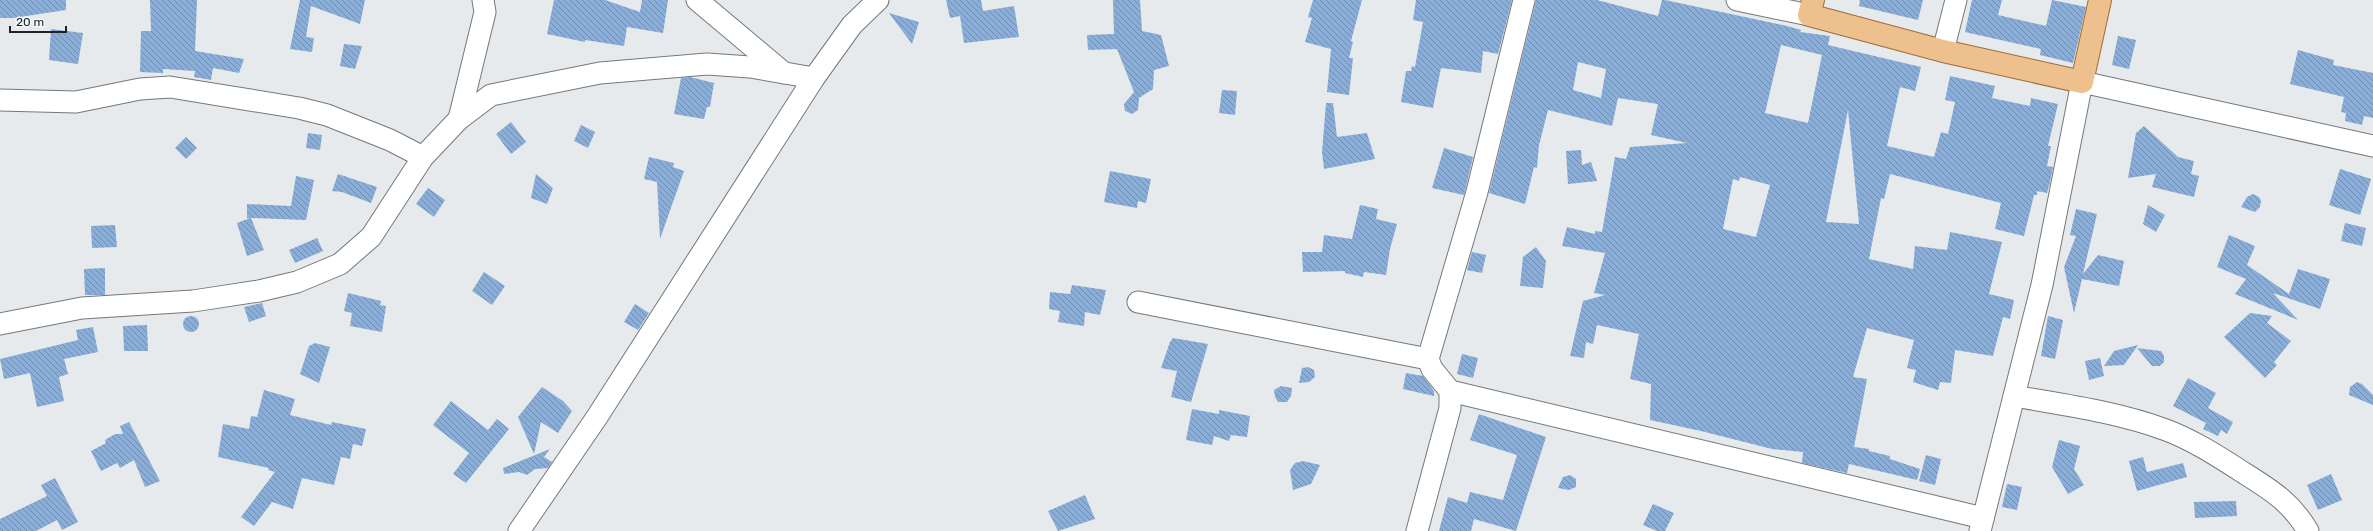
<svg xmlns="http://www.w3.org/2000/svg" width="2373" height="531" viewBox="0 0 2373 531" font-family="Rubik,sans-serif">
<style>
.building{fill:url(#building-back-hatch);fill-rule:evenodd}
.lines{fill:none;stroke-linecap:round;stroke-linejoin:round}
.minor-casing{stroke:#75787b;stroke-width:23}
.major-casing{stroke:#9e6d37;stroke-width:24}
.minor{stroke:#fff;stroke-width:21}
.major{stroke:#eec08e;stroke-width:22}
</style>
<defs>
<pattern id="building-back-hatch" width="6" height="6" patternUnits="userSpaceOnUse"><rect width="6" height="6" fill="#88aed9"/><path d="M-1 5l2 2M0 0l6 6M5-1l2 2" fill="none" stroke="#6f8db0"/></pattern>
</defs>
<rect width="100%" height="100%" fill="#e6eaed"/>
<!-- building -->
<g class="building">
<path d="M0 0H66V10L13 18H0Z"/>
<path d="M150 0H197L195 51 244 59 239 73 213 68 211 80 194 77 195 71 163 69V73L140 72 141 31H151Z"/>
<path d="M300 0H365L360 24 311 6 306 37 314 38 312 52 290 49Z"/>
<path d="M554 0H605L640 12 642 0H668L663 33 627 27 624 46 585 40V42L547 34Z"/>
<path d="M946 0H981L983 11 1014 6 1019 37 964 43 960 16 950 18Z"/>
<path d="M1113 0H1140L1142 31 1161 35 1169 66 1154 70 1153 89 1139 98 1138 110 1132 114 1125 111 1124 104 1134 92 1117 49 1088 50 1087 35 1114 34Z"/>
<path d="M1313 0H1362L1351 41 1353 42 1349 58H1353L1349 95 1327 92 1331 49 1305 42 1312 18 1308 17Z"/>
<path d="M1416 0H1512L1498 54 1483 51 1481 73 1441 68 1433 108 1401 102 1406 71H1411L1412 66 1415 67 1423 22 1413 20Z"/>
<path d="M1536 0H1597L1658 16 1662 0H1665L1787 26 1801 30 1800 32 1830 36 1828 45 1921 67 1915 91 1900 87 1887 146 1934 157 1941 132 1948 134 1955 102 1945 100 1950 76 1995 86 1992 98 2030 106 2031 98 2058 104 2048 146H2051L2047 166 2053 167 2050 182 2047 193 2037 191V195H2034L2024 236 1995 229 2001 203 1890 174 1884 199 1881 198 1869 259 1913 269 1915 246 1947 250 1950 232 2002 242 1989 294 2014 300 2010 319 2003 317 1993 356 1955 350 1951 383 1940 382 1938 390 1913 382 1916 370 1907 368 1914 340 1867 328 1853 377 1867 379 1854 447 1869 449V451L1890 456V459L1920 469 1917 480 1849 464 1847 473 1802 463 1803 452 1772 449 1701 431 1650 420 1651 384 1630 379 1639 334 1597 325 1593 344 1586 342 1584 358 1570 356 1583 301 1605 295 1594 293 1605 253 1562 246 1567 227 1595 234V231L1602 232 1615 157 1626 159 1630 147 1687 143 1651 135 1658 104 1618 98 1612 126 1548 110 1539 145 1537 168 1534 167 1525 204 1489 193ZM1781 45 1822 55 1808 123 1765 113ZM1578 62 1606 69 1601 98 1573 90ZM1848 110 1859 224 1826 222ZM1740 177 1770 185 1756 237 1723 229 1733 179 1739 181Z"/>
<path d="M1860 0H1923L1918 20 1859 6Z"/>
<path d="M1972 0H2002L1998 15 2046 26 2052 0 2086 7 2073 63 2040 55 2041 49 1965 32Z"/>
<path d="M889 13 919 22 912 44Z"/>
<path d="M51 29 83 33 78 64 49 60Z"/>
<path d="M2118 36 2136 40 2129 69 2112 65Z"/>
<path d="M344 44 362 46 355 69 340 66Z"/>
<path d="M2298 50 2334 60 2333 65 2373 73V118L2364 116 2362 125 2345 121 2346 113 2341 112 2344 97 2290 84Z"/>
<path d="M690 77 714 83 710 107H707L704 119 674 114 681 78Z"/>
<path d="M1222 90 1237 91 1235 115 1219 113Z"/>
<path d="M1326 103H1333L1337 137 1367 133 1375 159 1324 169 1322 152Z"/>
<path d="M511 122 526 142 511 154 496 134Z"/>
<path d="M581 125 595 132 588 148 574 141Z"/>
<path d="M2144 126 2178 157 2194 161 2191 174 2199 176 2194 197 2152 187 2156 174 2128 178 2136 133Z"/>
<path d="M308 133 322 135 320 150 306 148Z"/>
<path d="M186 137 197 148 186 159 175 148Z"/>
<path d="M1444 148 1473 157 1464 195 1432 188Z"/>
<path d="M1581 150 1582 165 1591 162 1597 181 1568 184 1566 151Z"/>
<path d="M649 157 674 163 673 167 684 171 660 239 657 182 644 179Z"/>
<path d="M2340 169 2371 179 2360 215 2329 205Z"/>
<path d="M1110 171 1151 179 1146 203 1138 201 1137 208 1104 202Z"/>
<path d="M338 174 377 187 371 203 342 192 332 191Z"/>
<path d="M536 174 553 188 547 204 531 198Z"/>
<path d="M296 176 314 180 306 220 251 218 264 250 247 256 237 223 250 218H247V204L291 206Z"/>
<path d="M428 188 445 200 434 217 416 204Z"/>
<path d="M2253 194 2259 197 2261 201 2260 207 2255 212 2241 207 2247 197Z"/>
<path d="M1360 205 1378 209 1376 219 1397 224 1390 249 1386 275 1364 272 1363 277 1345 273V271L1303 272 1302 252H1322L1324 235 1352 239Z"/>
<path d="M2148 205 2165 215 2156 232 2143 224Z"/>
<path d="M2076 209 2097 214 2083 274 2098 255 2124 261 2119 286 2082 279 2074 313 2064 267 2076 236 2070 235Z"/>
<path d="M2345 223 2366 228 2362 246 2341 241Z"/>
<path d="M115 225 117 247 92 248 91 226Z"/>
<path d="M2229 235 2255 246 2247 265 2289 294 2298 269 2330 279 2320 309 2273 293 2298 320 2235 294 2246 279 2217 267Z"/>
<path d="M317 238 323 251 295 263 289 250Z"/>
<path d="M1536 247 1546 261 1543 288 1520 286 1523 257Z"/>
<path d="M1472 252 1486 255 1482 273 1467 270Z"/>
<path d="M105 268V295H85L84 269Z"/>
<path d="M484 272 505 286 492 305 472 291Z"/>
<path d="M1072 285 1106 290 1100 315 1085 312 1084 326 1058 322 1060 311 1049 309 1050 292 1070 294Z"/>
<path d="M348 293 381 301 380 305 386 306 382 332 350 326 352 313 344 311Z"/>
<path d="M262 303 266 316 249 322 244 307Z"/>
<path d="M635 304 649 313 638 330 624 322Z"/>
<path d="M2250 313 2272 316 2267 323 2291 341 2274 362 2277 365 2265 378 2224 337Z"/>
<path d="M2048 316 2063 320 2055 359 2041 356Z"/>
<circle cx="191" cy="324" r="8"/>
<path d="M147 325 148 351H124L123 326Z"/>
<path d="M93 327 98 352 64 359 68 374 59 377 64 401 37 407 30 373 4 379 0 359 78 340 76 330Z"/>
<path d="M1173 338 1208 344 1191 402 1171 397 1177 371 1161 368 1170 342Z"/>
<path d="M315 343 330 347 319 383 300 374 309 346Z"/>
<path d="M2138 345 2124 365 2104 366 2114 351Z"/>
<path d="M2137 348 2161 351 2164 356V362L2160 366H2152Z"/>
<path d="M1462 354 1478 358 1473 378 1457 374Z"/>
<path d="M2100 358 2104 376 2089 380 2085 361Z"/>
<path d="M1308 367 1314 370 1315 377 1309 382 1299 383 1302 368Z"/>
<path d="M1406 373 1423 376 1434 391V396L1403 389Z"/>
<path d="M2188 378 2216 393 2208 408 2233 422 2227 434 2221 430 2218 436 2203 429 2206 423 2173 406Z"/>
<path d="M2357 382 2362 384 2373 395V405L2349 395 2350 387Z"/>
<path d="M1281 386 1292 388 1291 396 1287 402H1278L1275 397 1274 390Z"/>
<path d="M542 387 563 401 572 411 558 433 541 422 534 454 518 417Z"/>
<path d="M264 390 295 399 290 415 331 425 332 422 366 429 362 446 353 444 350 459 341 457 334 485 302 478 293 509 272 502 254 526 241 517 275 472 268 470 269 468 218 457 223 424 249 429 251 416 257 417Z"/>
<path d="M451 401 488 430 497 419 509 429 466 483 453 474 469 453 433 425Z"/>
<path d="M1192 409 1219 414V410L1250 416 1247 437 1231 435 1229 441 1214 436 1212 445 1186 440Z"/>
<path d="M1479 414 1546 437 1516 531 1474 519 1471 531H1439L1448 497 1467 503 1470 492 1503 500 1517 455 1470 440Z"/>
<path d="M129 422 160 481 145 487 134 460 120 468 117 463 101 471 91 451 106 443 105 440 115 434H123L120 426Z"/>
<path d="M2059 440 2080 446 2074 469 2084 485 2068 494 2052 467Z"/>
<path d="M550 449 544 457 552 462 548 468 535 469 527 475 519 472 504 474 503 468Z"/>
<path d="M1926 455 1941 459 1935 485 1919 481Z"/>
<path d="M2143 457 2147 472 2183 463 2187 477 2137 491 2129 461Z"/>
<path d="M1303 461 1320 465 1311 484 1293 490 1290 470 1295 463Z"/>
<path d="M2331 474 2342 500 2318 510 2307 485Z"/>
<path d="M1570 475 1576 479V487L1569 490 1558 488 1563 477Z"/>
<path d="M55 478 78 522 62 530 57 520 36 531H0V519L47 496 41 485Z"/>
<path d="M2007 484 2022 487 2017 510 2002 507Z"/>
<path d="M1085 495 1095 519 1058 531 1048 511Z"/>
<path d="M2236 501 2237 516 2195 518 2194 502Z"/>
<path d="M1653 504 1674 513 1665 531H1657L1643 525Z"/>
</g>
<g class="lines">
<!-- minor casing -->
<g class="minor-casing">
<g id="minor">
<path d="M697 0 784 73"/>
<path d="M1737 0 1809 15"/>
<path d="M1943 51 1956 0"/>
<path d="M0 100 76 102 140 89 170 87 299 108 327 115 390 140 423 157"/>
<path d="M459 119 485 12 483 0"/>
<path d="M1138 302 1428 359"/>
<path d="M0 324 82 308 193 301 259 291 297 282 340 264 371 237 423 157 459 119 491 95 600 73 707 64 750 67 814 78"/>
<path d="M1450 391 1983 518"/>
<path d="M2014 396C2065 405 2118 412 2166 430 2193 440 2219 457 2244 473 2271 490 2291 502 2308 531"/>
<path d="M519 531 597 417 814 78 852 25 878 0"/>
<path d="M1417 531 1450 408V391L1432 369 1428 359 1477 192 1524 0"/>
<path d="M1980 531 2042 285 2082 82 2373 146"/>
</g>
</g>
<!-- major casing -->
<g class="major-casing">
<path id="major" d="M1813 0 1809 15 1943 51 2082 82 2100 0"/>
</g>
<!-- minor -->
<use href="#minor" class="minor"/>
<!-- major -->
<use href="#major" class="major"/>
</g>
<!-- scale -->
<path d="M10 26v6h56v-6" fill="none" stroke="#212223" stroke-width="2"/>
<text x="16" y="26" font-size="12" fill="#212223" stroke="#f4f7fa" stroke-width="3" paint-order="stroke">20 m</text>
</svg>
